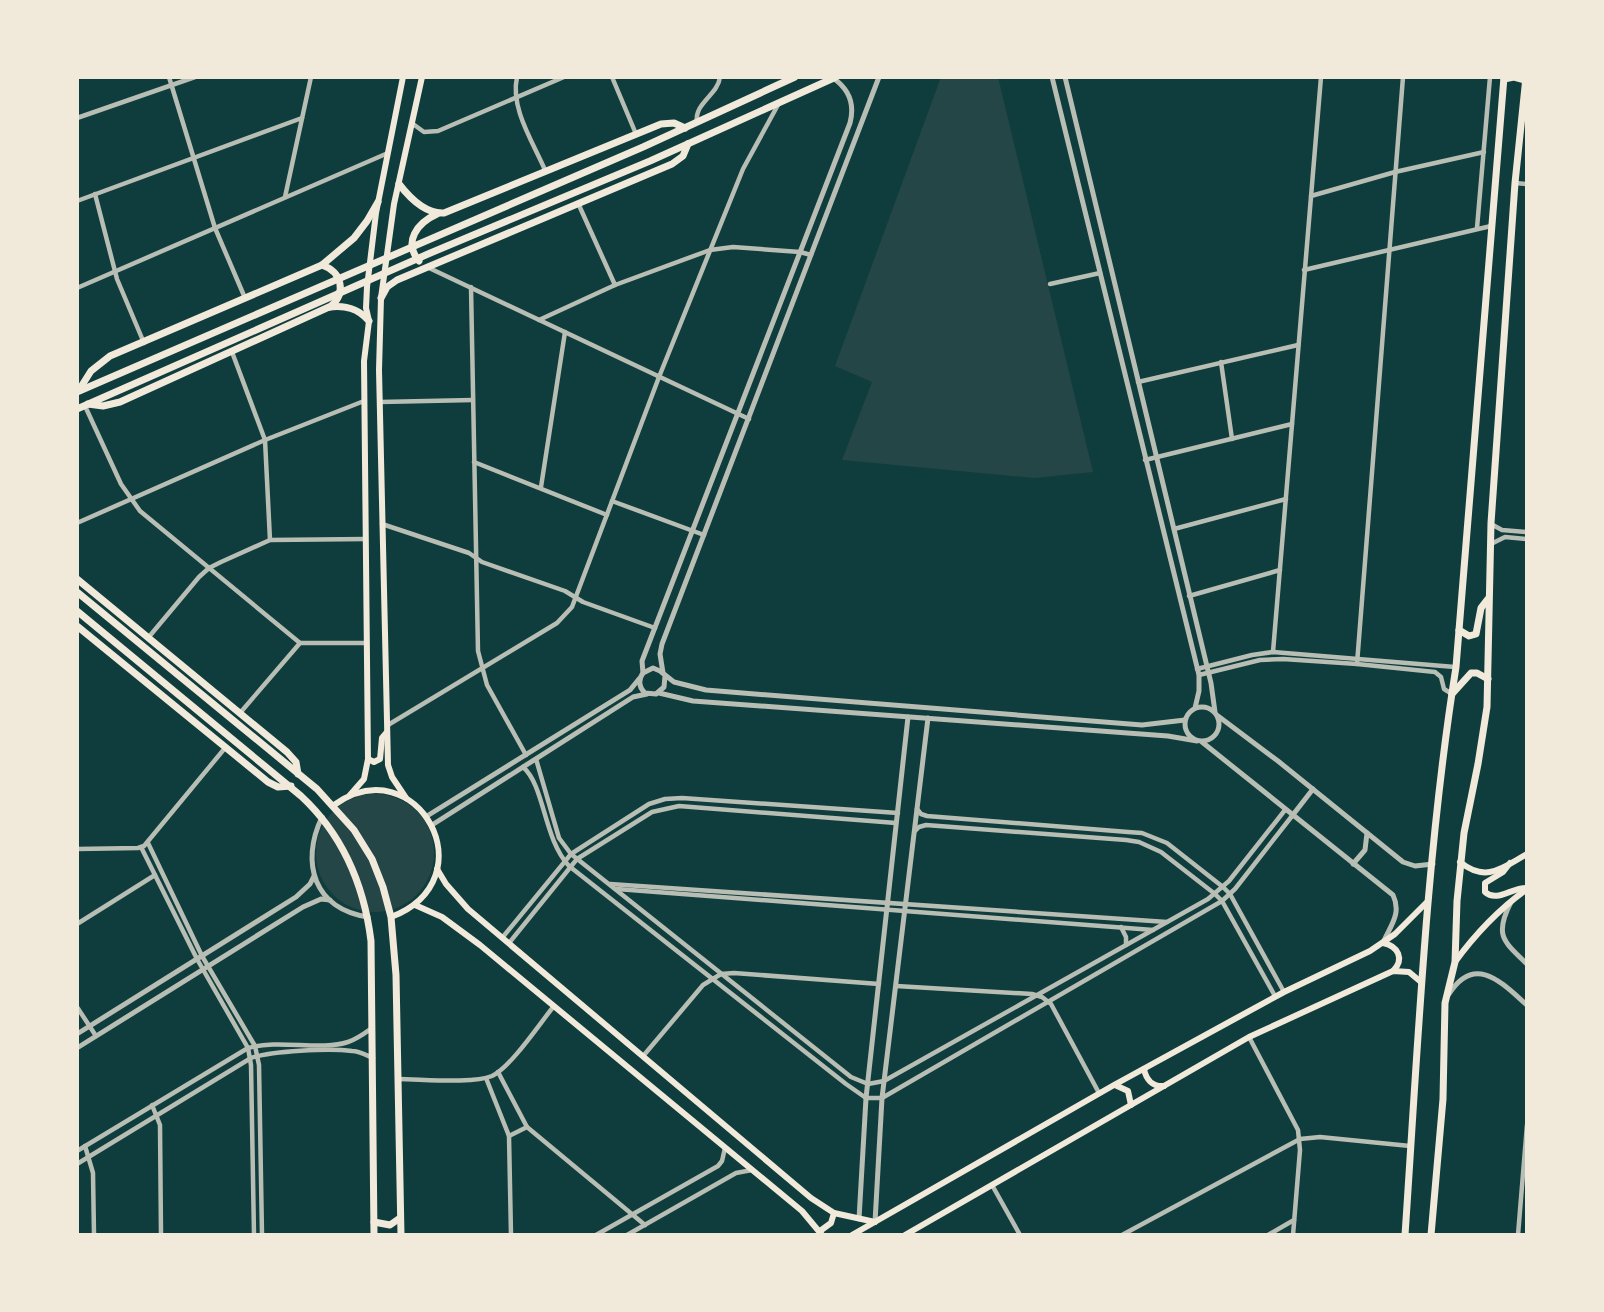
<svg xmlns="http://www.w3.org/2000/svg" width="1604" height="1312" viewBox="0 0 1604 1312" font-family="Roboto,sans-serif">
<style>
.green{fill:#244646}
.lines{fill:none;stroke-linecap:round;stroke-linejoin:round}
.minor{stroke:#b8beb3;stroke-width:4.5}
.tertiary{stroke:#b8beb3;stroke-width:5}
.secondary{stroke:#f1e9da;stroke-width:6}
.primary{stroke:#f1e9da;stroke-width:7}
</style>
<rect width="100%" height="100%" fill="#0f3d3e"/>
<!-- green -->
<g class="green">
<path d="M941 77H998L1093 472 1035 478 842 460 872 382 835 366Z"/>
<circle cx="375" cy="853" r="59"/>
</g>
<g class="lines">
<!-- minor -->
<g class="minor">
<path d="M169 77 215 228 245 298"/>
<path d="M517 77C510 108 533 142 545 170"/>
<path d="M612 77 636 134"/>
<path d="M77 118 195 77"/>
<path d="M697 122C694 103 718 95 720 77"/>
<path d="M413 124 424 132 438 131 564 77"/>
<path d="M1515 183 1527 184"/>
<path d="M95 194 117 279 144 343"/>
<path d="M1311 196 1395 172 1484 152"/>
<path d="M285 197 311 77"/>
<path d="M77 201 302 118"/>
<path d="M578 203 615 285"/>
<path d="M1477 228 1490 77"/>
<path d="M427 267 749 419"/>
<path d="M1304 270 1491 226"/>
<path d="M1050 284 1100 273"/>
<path d="M471 287 478 651 487 685 526 755"/>
<path d="M77 288 388 153"/>
<path d="M539 320 615 285 710 250 733 247 800 252 811 255"/>
<path d="M232 352 265 440 270 540"/>
<path d="M1221 362 1232 439"/>
<path d="M1138 382 1298 345"/>
<path d="M380 402 473 400"/>
<path d="M85 406 121 484 140 511 300 643"/>
<path d="M1145 460 1292 424"/>
<path d="M474 462 607 515"/>
<path d="M541 487 565 332"/>
<path d="M612 501 704 535"/>
<path d="M77 523 265 440 364 401"/>
<path d="M382 524 469 553 482 562 565 591 583 602 655 628"/>
<path d="M1491 524 1502 530 1527 532"/>
<path d="M1174 529 1286 499"/>
<path d="M1491 544 1505 537 1527 539"/>
<path d="M1189 596 1280 570"/>
<path d="M148 638 199 577 209 568 221 562 270 540 366 539"/>
<path d="M1273 652 1321 77"/>
<path d="M1357 664 1403 77"/>
<path d="M1197 669 1252 655 1273 652 1455 667"/>
<path d="M1199 675 1260 660 1283 659 1357 664 1435 672 1441 677 1444 689 1452 694"/>
<path d="M240 713 300 643H367"/>
<path d="M388 725 557 623 572 607 659 377 743 169 779 103"/>
<path d="M536 759 559 838 571 854 851 1077 868 1084 884 1081 1208 899 1229 881 1285 810"/>
<path d="M523 767C545 786 543 838 569 866L846 1084 866 1098H882L1222 901 1235 889 1292 816"/>
<path d="M917 809 921 814 927 816 1128 832 1142 833 1167 843 1223 887 1230 894 1284 992"/>
<path d="M915 831 919 827 926 825 1126 840 1139 842 1161 852 1215 894 1222 901 1275 996"/>
<path d="M148 843 202 956 255 1046 259 1065 262 1235"/>
<path d="M141 847 197 959 248 1048 251 1065 254 1235"/>
<path d="M77 849 138 848 144 846 225 748"/>
<path d="M610 884 1167 922"/>
<path d="M617 889 1153 930"/>
<path d="M77 924 155 875"/>
<path d="M1121 927 1126 937V945"/>
<path d="M502 938 571 854 649 804 665 799 682 798 898 813"/>
<path d="M509 943 577 859 652 812 679 806 896 823"/>
<path d="M896 986 1032 994 1042 997 1051 1004 1099 1093"/>
<path d="M77 1007 96 1036"/>
<path d="M1249 1037 1298 1130 1300 1150 1293 1235"/>
<path d="M644 1055 703 985 721 974 734 973 879 984"/>
<path d="M498 1072 527 1127 645 1225"/>
<path d="M486 1078 509 1136 511 1235"/>
<path d="M398 1079C421 1079 473 1084 492 1076 511 1067 540 1023 554 1006"/>
<path d="M152 1105 160 1125 161 1235"/>
<path d="M509 1136 527 1127"/>
<path d="M85 1146 93 1173 94 1235"/>
<path d="M77 1151 248 1048C279 1039 320 1051 348 1042 357 1039 365 1033 372 1028"/>
<path d="M77 1164 251 1058C272 1051 329 1048 352 1051 359 1051 366 1055 373 1058"/>
<path d="M992 1185 1020 1235"/>
<path d="M596 1235 718 1166 722 1161 725 1148"/>
<path d="M627 1235 736 1173 752 1170"/>
<path d="M1122 1235 1300 1139 1320 1137 1410 1146"/>
<path d="M1268 1235 1294 1220"/>
<path d="M1518 1235 1527 1125"/>
</g>
<!-- tertiary -->
<g class="tertiary">
<path d="M1052 77 1199 675V691L1195 708"/>
<path d="M1065 77 1211 683 1215 712"/>
<path d="M643 673 642 661 850 123C855 104 849 89 833 78"/>
<path d="M663 673 660 654 662 644 879 77"/>
<path d="M665 676 664 687 656 694 645 693C639 687 638 680 643 673L653 668 660 671 674 682 706 690 1142 725 1185 720"/>
<path d="M659 693 693 701 1168 736 1197 741"/>
<circle cx="1202" cy="724" r="17"/>
<path d="M1218 716 1278 761 1403 862 1415 866 1433 864"/>
<path d="M1202 742 1393 895C1402 914 1390 926 1383 943"/>
<path d="M427 816 630 690 639 679"/>
<path d="M1292 816 1313 789"/>
<path d="M322 817C300 863 314 909 368 917"/>
<path d="M432 825 633 697 647 694"/>
<path d="M1353 864 1365 850 1367 833"/>
<path d="M1511 902C1494 935 1503 941 1527 964"/>
<path d="M1449 994C1475 953 1502 983 1527 1005"/>
<path d="M77 1034 296 897 310 884 314 876"/>
<path d="M77 1048 303 907 321 899 330 900"/>
<path d="M859 1219 866 1098 908 717"/>
<path d="M875 1222 882 1098 928 718"/>
</g>
<!-- secondary -->
<g class="secondary">
<path d="M368 759 374 762 380 759 382 738 387 732"/>
<path d="M350 795 364 779 368 759 364 361 369 321 366 308 367 287 376 213 403 77"/>
<path d="M406 798 392 777 388 765 379 370 381 298 394 204 422 77"/>
<path d="M334 805C417 746 490 879 391 917"/>
<path d="M1460 862C1486 883 1502 868 1527 854"/>
<path d="M1510 863 1503 872 1485 883V892C1497 903 1512 887 1527 888"/>
<path d="M437 869 446 884 468 909 811 1198 834 1213 875 1222"/>
<path d="M415 905 442 917 480 945 802 1211 822 1235"/>
<path d="M1383 943C1398 946 1405 959 1393 971"/>
<path d="M1455 962C1476 933 1498 910 1527 889"/>
<path d="M1144 1069C1146 1079 1152 1087 1164 1086"/>
<path d="M1115 1085 1128 1091 1131 1105"/>
<path d="M820 1231 831 1223 834 1213"/>
<path d="M852 1235 1114 1085 1284 992 1370 951 1395 934 1428 901"/>
<path d="M905 1235 1249 1037 1393 971 1409 972 1421 982"/>
</g>
<!-- primary -->
<g class="primary">
<path d="M1504 79 1514 77 1525 80"/>
<path d="M399 184C409 197 425 214 444 213L661 124 674 123 685 128"/>
<path d="M419 261C403 242 417 223 437 214"/>
<path d="M322 265C342 272 347 293 330 307"/>
<path d="M381 298 387 287 397 280 672 164 683 156 688 144"/>
<path d="M79 390 91 371 110 356 322 265 354 238 367 221 378 202"/>
<path d="M77 392 643 147 795 77"/>
<path d="M88 404 103 406 120 402 329 307C345 305 358 308 369 321"/>
<path d="M77 409 428 254 650 161 836 77"/>
<path d="M77 579 287 752 296 762 298 774"/>
<path d="M77 592 317 789 354 830 372 859 383 887 391 917 396 975 401 1235"/>
<path d="M77 611 301 796C343 835 364 885 371 941L374 1235"/>
<path d="M77 626 268 782 278 787 291 786"/>
<path d="M1459 630 1469 636 1476 634 1481 608 1488 599"/>
<path d="M1452 694 1471 673H1477L1488 679"/>
<path d="M374 1222 390 1225 400 1218"/>
<path d="M1405 1235C1418 1045 1426 855 1456 667L1504 77"/>
<path d="M1431 1235 1443 1099 1445 1003 1455 962 1457 901 1464 833 1478 764 1487 707 1491 523 1515 183 1526 77"/>
</g>
</g>
<!-- border -->
<rect width="1604" height="1312" fill="none" stroke="#f1e9da" stroke-width="158"/>
</svg>
